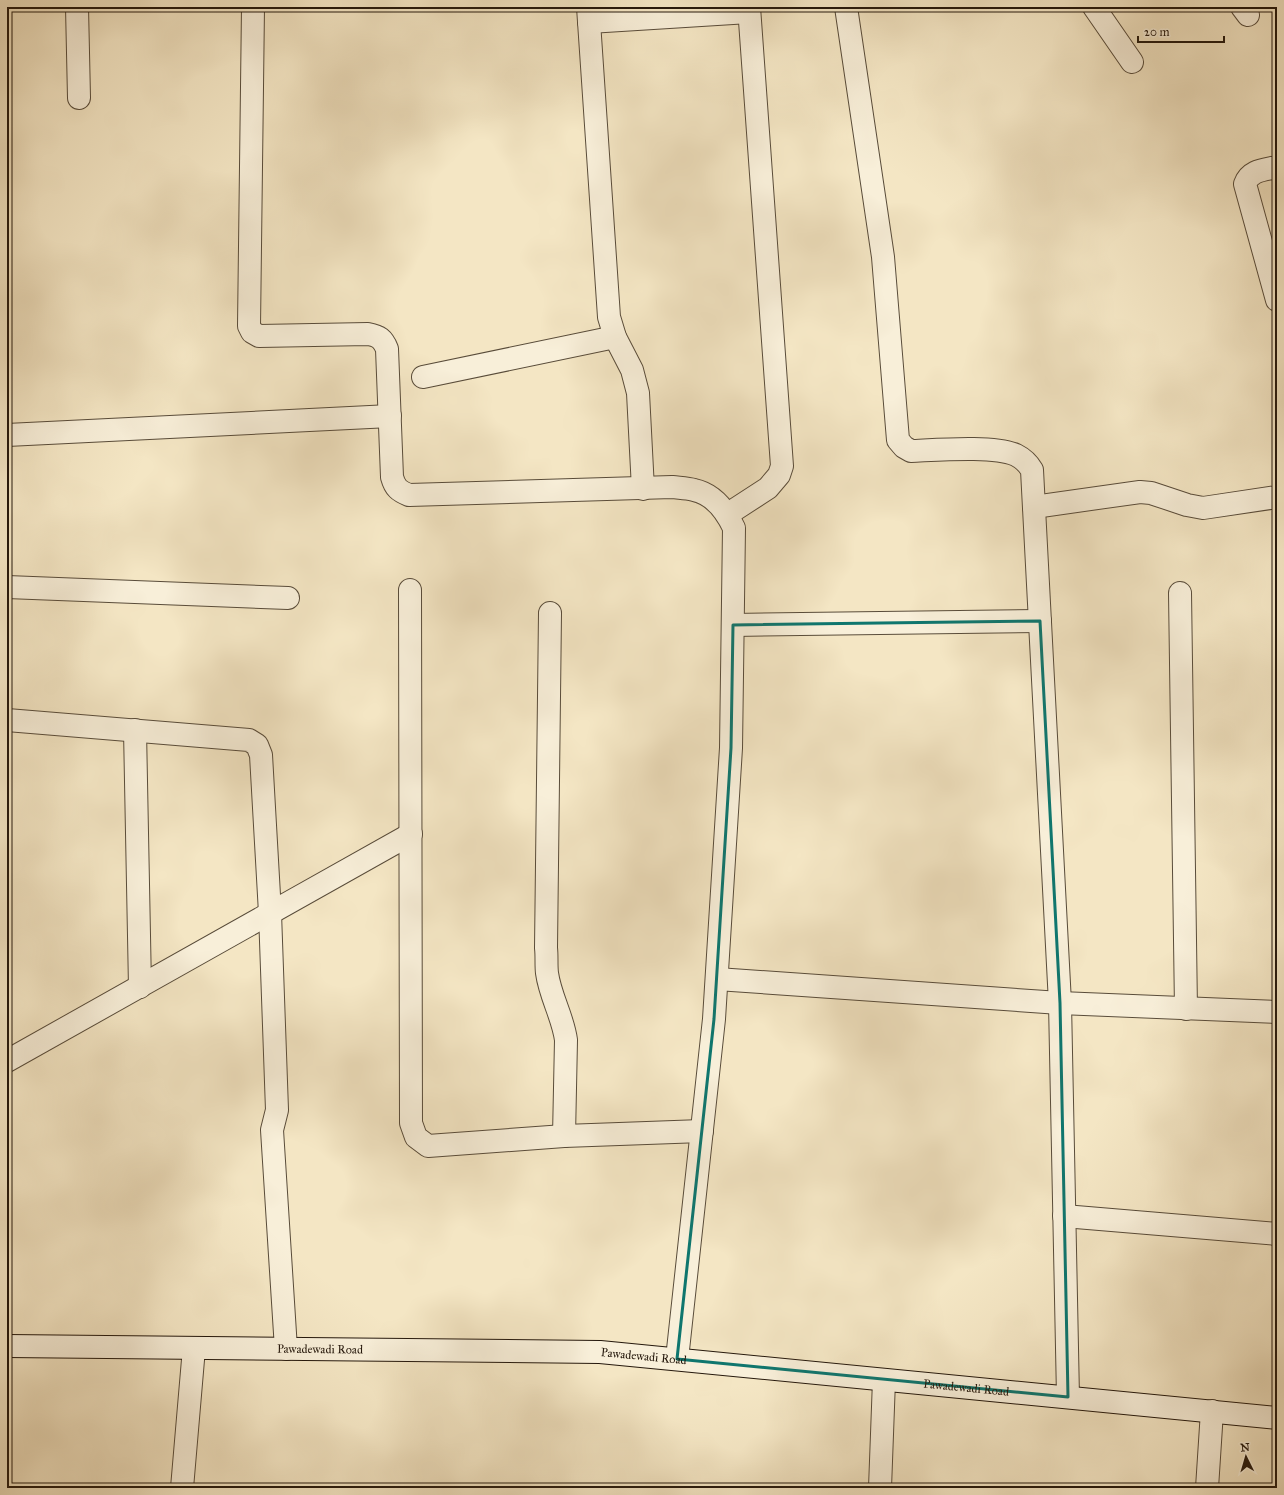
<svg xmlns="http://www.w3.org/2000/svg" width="1284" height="1495" viewBox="0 0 1284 1495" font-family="'IM FELL Great Primer',serif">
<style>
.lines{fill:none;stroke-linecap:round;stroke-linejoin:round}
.street-casing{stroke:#594c3a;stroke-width:24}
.secondary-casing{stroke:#25180c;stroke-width:24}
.street{stroke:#f8efd9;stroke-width:22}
.secondary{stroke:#f8efd9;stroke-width:22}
.marked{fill:none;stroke:#0f766e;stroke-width:3;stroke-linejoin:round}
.labels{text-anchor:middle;stroke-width:3;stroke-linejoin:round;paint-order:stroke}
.street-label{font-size:12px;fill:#25180c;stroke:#f8efd9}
</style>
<rect width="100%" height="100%" fill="#f4e6c4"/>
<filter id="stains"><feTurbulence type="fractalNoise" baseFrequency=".005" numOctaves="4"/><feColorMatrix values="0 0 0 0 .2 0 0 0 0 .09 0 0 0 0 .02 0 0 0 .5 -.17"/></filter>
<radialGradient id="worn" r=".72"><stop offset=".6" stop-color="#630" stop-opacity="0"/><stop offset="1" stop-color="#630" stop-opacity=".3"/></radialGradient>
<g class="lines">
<!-- street casing -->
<g class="street-casing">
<g id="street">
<path d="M77 7 79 98"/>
<path d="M253 7 249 326 252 332 259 336 368 334C379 336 383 339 387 349L392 477C395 488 399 491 409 495L672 487C680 488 687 488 694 490 713 494 726 511 734 528L731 748 714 1019 677 1359"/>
<path d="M588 7 609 317 615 337 632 370 638 393 643 489"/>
<path d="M846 7 883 257 898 440 904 447 911 451C936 450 995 445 1016 455 1024 459 1028 463 1032 470L1060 1003 1068 1397"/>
<path d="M1094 7 1132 62"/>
<path d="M1242 7 1248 15"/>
<path d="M589 22 749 12"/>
<path d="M1277 167C1264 170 1250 170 1245 184L1277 300"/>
<path d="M423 377 615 337"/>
<path d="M7 435 390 416"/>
<path d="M1034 507 1140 492 1151 493 1187 505 1203 508 1277 497"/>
<path d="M728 514 768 488 779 475 782 466 749 7"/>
<path d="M7 587 288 598"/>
<path d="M410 590 411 1123 416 1137 428 1146 564 1136 702 1131"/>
<path d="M1180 593 1186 1009"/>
<path d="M550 613 546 948C547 956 546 965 547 973 550 996 563 1017 566 1040L564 1136"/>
<path d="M733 625 1040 621"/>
<path d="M7 720 249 740 257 745 261 755 270 913 277 1110 272 1130 286 1349"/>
<path d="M135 730 140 987"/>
<path d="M717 979 1060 1003 1277 1012"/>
<path d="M7 1061 411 834"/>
<path d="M1064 1216 1277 1234"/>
<path d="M182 1488 194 1348"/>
<path d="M880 1488 884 1380"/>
<path d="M1207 1488 1212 1411"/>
</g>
</g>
<!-- secondary casing -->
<g class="secondary-casing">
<g id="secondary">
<path id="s1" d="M7 1346 600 1352 1277 1418"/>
</g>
</g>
<!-- street -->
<use href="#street" class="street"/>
<!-- secondary -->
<use href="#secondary" class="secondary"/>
</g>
<!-- marked area -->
<path class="marked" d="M1040 621 1060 1003 1068 1397 677 1359 714 1019 731 748 733 625Z"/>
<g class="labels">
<!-- street labels -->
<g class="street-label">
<text dy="4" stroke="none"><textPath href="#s1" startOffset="313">Pawadewadi Road</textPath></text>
<text dy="4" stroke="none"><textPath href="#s1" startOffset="637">Pawadewadi Road</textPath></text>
<text dy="4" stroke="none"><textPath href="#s1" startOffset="961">Pawadewadi Road</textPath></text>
</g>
</g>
<!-- margin -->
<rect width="1284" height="1495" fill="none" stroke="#f4e6c4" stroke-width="24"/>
<rect x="8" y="8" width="1268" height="1479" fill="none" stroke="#25180c" stroke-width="2"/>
<rect x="12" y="12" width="1260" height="1471" fill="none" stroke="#25180c"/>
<!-- north arrow -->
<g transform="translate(1246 1457) rotate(355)" stroke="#f8efd9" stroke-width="3" paint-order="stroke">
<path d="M0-3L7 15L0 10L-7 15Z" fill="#25180c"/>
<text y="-6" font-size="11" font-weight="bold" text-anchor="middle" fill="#25180c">N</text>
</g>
<!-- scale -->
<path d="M1138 36v6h86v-6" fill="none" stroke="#25180c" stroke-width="2"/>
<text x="1144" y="36" font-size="12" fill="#25180c" stroke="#f8efd9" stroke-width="3" paint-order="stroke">20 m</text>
<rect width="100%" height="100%" filter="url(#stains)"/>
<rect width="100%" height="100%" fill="url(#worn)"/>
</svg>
